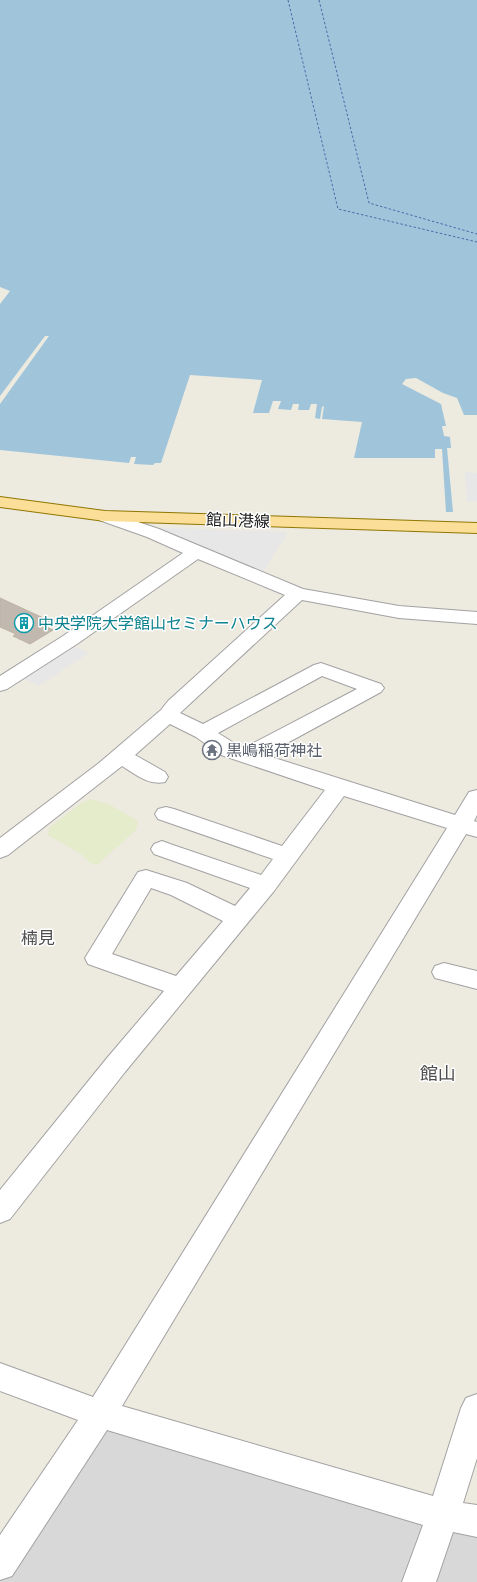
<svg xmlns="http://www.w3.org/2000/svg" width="477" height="1582" viewBox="0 0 477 1582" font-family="Jost,'Noto Sans JP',sans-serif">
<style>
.residential{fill:#d9d8d8}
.farmland{fill:#e5eccb}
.parking{fill:#e7e7e7}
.water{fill:#a0c5db}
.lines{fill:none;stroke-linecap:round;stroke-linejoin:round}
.ferry{stroke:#496ba8;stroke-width:1;stroke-dasharray:2.5 2;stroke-linecap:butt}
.building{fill:#c1b9b0;stroke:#beb3a3}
.minor-casing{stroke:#a2a2a2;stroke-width:2}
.major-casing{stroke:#907601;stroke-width:2}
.minor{fill:#fff;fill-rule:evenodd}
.major{fill:#fbde97;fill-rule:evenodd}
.labels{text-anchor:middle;stroke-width:3;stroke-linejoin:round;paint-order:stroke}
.street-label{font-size:16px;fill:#1b1b1b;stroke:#fff}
.culture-label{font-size:16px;fill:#0d838f;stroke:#fff;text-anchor:start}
.worship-label{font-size:16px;fill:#5b616d;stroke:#fff;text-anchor:start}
.neighbourhood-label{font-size:17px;fill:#4e4e4e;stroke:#fff}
.quarter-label{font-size:18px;fill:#4e4e4e;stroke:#fff}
</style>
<rect width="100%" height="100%" fill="#edeae0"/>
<!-- residential -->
<g class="residential">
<path d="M104 1420 429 1519 406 1582H0V1576Z"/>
<path d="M453 1527 477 1531V1582H432Z"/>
</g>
<!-- farmland -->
<path class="farmland" d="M91 799 108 804 138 821 136 830 98 864 93 865 81 854 48 835 49 828 59 820 83 802Z"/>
<!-- parking -->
<g class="parking">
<path d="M465 472 477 473V501L467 502Z"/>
<path d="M142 527 288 532 263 572Z"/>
<path d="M69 644 88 653 39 686 20 677Z"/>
</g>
<!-- water -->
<path class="water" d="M0 0H477V415H464L457 398 443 393 416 378 406 379 402 384 441 404 446 426H442L444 436 450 437 451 448H447L453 512H446L442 449H435V458H354L362 422 322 419 324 406 322 407 320 419 315 418 317 404H311L309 410H298L299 404H293L291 410 278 409 281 401H273L269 413H253L262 380 190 375 161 463H155L153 465 134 464 136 457H131L129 463 0 450V404L49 336H45L0 396V304L10 291 0 287Z"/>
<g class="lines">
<!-- ferry -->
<g class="ferry">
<path d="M288 0 338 209 477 242"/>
<path d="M319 0 369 203 477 234"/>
</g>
</g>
<!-- building -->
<path class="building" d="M0 598 50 621 44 626 53 630 30 644 13 636 16 634 0 627Z"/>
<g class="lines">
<!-- minor casing -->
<g class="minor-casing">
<g id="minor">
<path d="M105 511 159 529 303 589 399 606 477 612V624L399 618 302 600 180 713 203 724 314 665 321 663 381 684 384 688 381 692 265 755 455 815 469 792 477 790V815L474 821 477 822V837L466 834 122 1406 433 1496 461 1408 466 1398 477 1394V1458L463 1503 477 1505V1537L453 1532 436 1582H402L423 1525 107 1430 12 1576 0 1580V1535L78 1420 0 1391V1363L93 1397 447 828 344 796 274 891 125 1072 10 1219 0 1223V1190L107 1058 164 991 88 964 85 958 138 872 146 870 187 883 235 906 250 888 154 854 151 849 154 844 162 841 170 844 261 875 273 859 158 819 155 814 158 809 166 807 174 809 282 846 325 790 221 755 196 737 170 724 135 755 165 772 168 777 165 782C149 786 135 774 122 766L8 855 0 858V838L99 763 161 710 168 701 285 595 198 559 77 644 7 689 0 691V676L63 636 183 553 147 537 99 520 96 516 99 512ZM322 676 357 689 244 748 237 745 218 733ZM151 888 171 895 223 921 176 976 112 954Z"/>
<path d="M444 963 477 971V989L435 978 432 972 435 966Z"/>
</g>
</g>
<!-- major casing -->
<g class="major-casing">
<path id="major" d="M0 497 105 511 477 523V533L105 521 0 507Z"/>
</g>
<!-- minor -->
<use href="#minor" class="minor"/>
<!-- major -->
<use href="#major" class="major"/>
</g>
<!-- icons -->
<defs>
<g id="building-ring" transform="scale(1)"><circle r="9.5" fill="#fff" stroke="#0f9aa8" stroke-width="1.5"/><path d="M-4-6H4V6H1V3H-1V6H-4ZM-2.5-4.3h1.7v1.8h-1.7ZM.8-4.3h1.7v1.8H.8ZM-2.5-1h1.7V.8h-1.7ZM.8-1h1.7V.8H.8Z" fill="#0f9aa8"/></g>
<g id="temple-ring" transform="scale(1)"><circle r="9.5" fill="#fff" stroke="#6b7280" stroke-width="1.5"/><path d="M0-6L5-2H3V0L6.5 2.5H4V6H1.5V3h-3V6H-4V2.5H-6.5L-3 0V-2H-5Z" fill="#6b7280"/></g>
</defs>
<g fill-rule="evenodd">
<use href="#building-ring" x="24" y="623"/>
<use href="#temple-ring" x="212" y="750"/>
</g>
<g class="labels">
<!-- street labels -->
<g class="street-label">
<text transform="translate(238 520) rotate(2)" y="6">館山港線</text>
</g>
<!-- culture labels -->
<g class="culture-label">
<text x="38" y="629">中央学院大学館山セミナーハウス</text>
</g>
<!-- worship labels -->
<g class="worship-label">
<text x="226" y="756">黒嶋稲荷神社</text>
</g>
<!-- neighbourhood labels -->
<g class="neighbourhood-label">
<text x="38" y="944">楠見</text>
</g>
<!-- quarter labels -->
<g class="quarter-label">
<text x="438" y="1080">館山</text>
</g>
</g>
</svg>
